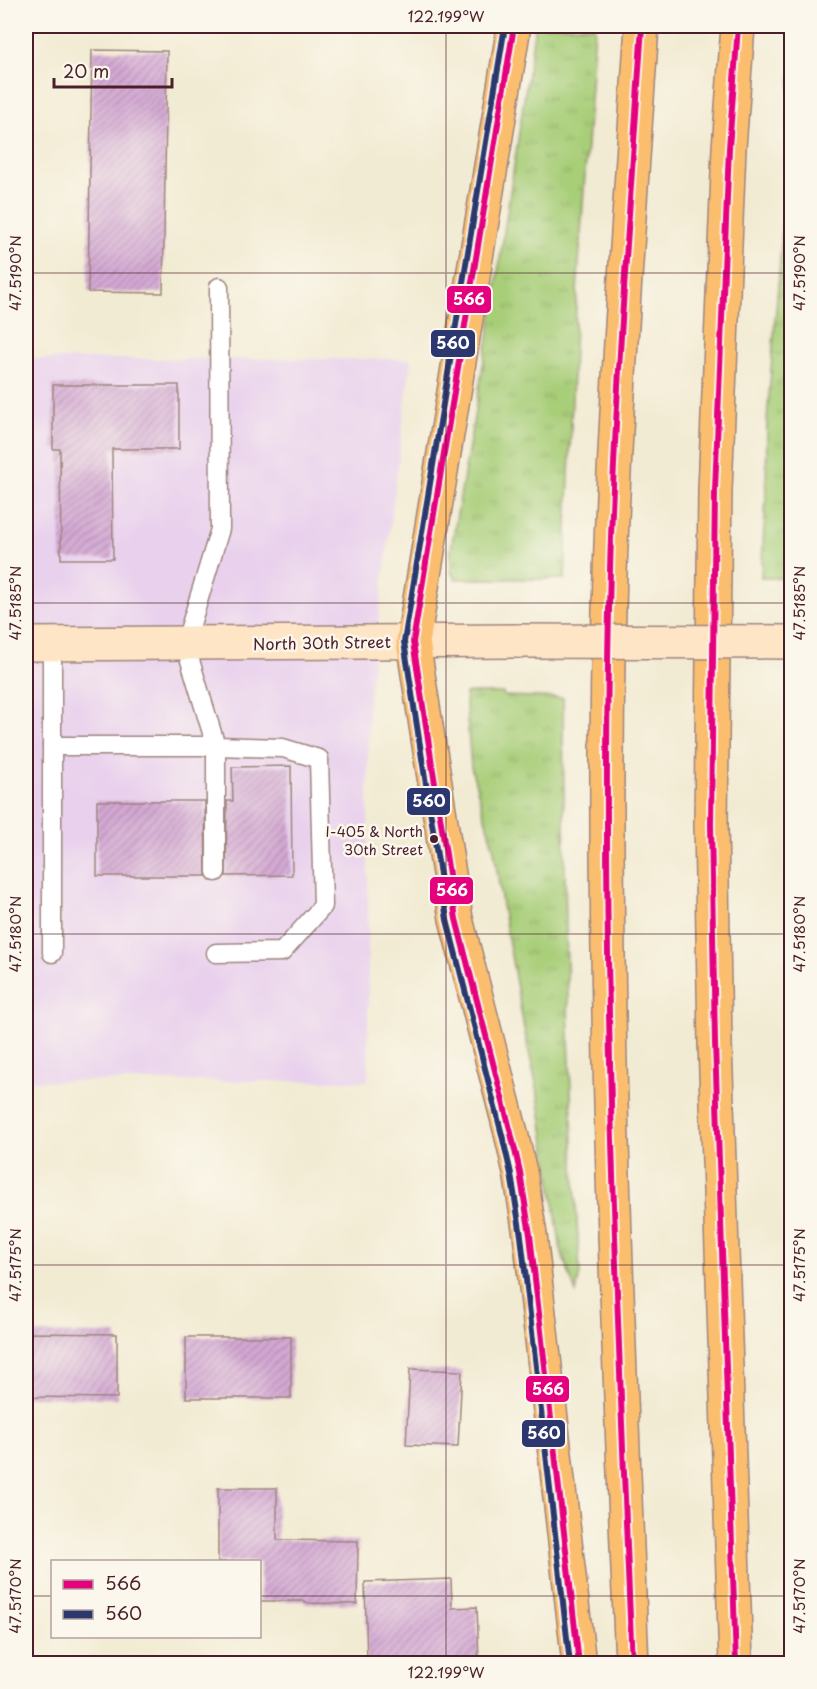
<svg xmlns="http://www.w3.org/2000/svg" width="817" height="1689" viewBox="0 0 817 1689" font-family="'Playpen Sans',sans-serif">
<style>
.built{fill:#e9d1ed}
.grass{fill:url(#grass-tufts);stroke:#797652;stroke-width:1.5}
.building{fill:url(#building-hatch)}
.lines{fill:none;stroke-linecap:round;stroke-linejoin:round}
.lane-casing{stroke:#9e857f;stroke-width:21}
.secondary-casing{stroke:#9e857f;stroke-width:36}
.highway-casing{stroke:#9e857f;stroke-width:36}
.lane{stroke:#fff;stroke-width:18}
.secondary{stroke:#fde5c5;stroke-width:33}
.highway{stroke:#fbbe6e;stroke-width:33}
.secondary-bridge-casing{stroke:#9e857f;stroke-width:36;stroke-linecap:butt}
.secondary-bridge{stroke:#fde5c5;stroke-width:33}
.bus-1-casing{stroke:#fbf7ec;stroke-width:10}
.bus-2-casing{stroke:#fbf7ec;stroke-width:10}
.bus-1{stroke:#e5007d;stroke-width:6}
.bus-2{stroke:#2b376e;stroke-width:6}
.ticks{fill:none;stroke:#4a1f2b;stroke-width:1.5;stroke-opacity:0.45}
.bus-dot{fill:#4a1f2b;stroke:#fbf7ec;stroke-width:2}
.labels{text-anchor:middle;stroke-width:5;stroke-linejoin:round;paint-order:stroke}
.bus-label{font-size:14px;fill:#4a1f2b;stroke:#fbf7ec;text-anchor:end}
.street-label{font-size:16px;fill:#4a1f2b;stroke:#fbf7ec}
.line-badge{stroke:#fbf7ec;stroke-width:2}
.badge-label{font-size:16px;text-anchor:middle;font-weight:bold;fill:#fff}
.neatline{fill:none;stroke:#4a1f2b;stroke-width:2}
.ticks-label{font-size:15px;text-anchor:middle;fill:#4a1f2b}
</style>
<defs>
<pattern id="grass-tufts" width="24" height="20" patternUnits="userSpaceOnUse" patternTransform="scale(1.5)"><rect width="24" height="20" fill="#a8ce78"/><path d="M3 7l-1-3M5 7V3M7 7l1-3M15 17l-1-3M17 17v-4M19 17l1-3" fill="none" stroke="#92b068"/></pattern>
<pattern id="building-hatch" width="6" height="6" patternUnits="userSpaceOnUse" patternTransform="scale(1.5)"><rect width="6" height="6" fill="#d4a9d4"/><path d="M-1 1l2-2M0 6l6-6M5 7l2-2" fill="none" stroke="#ae89ac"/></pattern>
</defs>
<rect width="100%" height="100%" fill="#fbf7ec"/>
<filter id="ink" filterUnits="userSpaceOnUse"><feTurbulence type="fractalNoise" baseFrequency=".0167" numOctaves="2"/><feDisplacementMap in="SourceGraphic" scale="12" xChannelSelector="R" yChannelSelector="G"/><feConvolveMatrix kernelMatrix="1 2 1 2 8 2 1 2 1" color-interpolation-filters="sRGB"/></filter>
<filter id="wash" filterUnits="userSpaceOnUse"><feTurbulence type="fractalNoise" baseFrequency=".008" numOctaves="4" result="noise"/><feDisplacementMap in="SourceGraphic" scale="24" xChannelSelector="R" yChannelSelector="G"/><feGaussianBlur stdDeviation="1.35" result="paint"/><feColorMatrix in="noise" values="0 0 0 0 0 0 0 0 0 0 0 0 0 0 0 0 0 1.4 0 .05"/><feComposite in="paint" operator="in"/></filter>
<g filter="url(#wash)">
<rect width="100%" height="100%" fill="#f2ebd3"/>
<!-- built -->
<path class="built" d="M26 359H411L368 703V1081H26Z"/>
<!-- grass -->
<g class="grass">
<path d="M535 26H595L575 322 565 579H456L451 572V549L490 326Z"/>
<path d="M791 73V578H761L766 497 767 420 782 236Z"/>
<path d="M465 693H503L504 696 563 698C564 890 568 1081 580 1273L576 1293 561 1250 537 1088 525 1033 502 905 494 850 471 767Z"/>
</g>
<g id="blocks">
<!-- building -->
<g class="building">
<path d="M92 50 167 51 163 293 88 292Z"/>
<path d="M53 385H179V449H112L113 559H61L60 449H53Z"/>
<path d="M291 766 292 875 226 876 227 801H233L232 767Z"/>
<path d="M97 801H205L206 876H97Z"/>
<path d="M26 1333 117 1334V1398L26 1397Z"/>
<rect x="186" y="1337" width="105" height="61"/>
<path d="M410 1369 462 1371 458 1447 406 1445Z"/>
<path d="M218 1488H277V1540L358 1541 357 1604 305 1603V1601H260V1562H218Z"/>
<path d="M451 1579 452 1608 477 1607 479 1664H367L365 1582Z"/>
</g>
</g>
</g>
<g filter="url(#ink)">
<use href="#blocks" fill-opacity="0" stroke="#9e857f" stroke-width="1.5"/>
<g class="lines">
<!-- lane casing -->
<g class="lane-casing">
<g id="lane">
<path d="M52 644V953"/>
<path d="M52 746H216V872"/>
<path d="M216 953 282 952 323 906 319 759 283 748 216 746 185 644 220 529 219 287"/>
</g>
</g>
<!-- secondary casing -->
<g class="secondary-casing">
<path id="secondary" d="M26 644 520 641"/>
</g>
<!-- highway casing -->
<g class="highway-casing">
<g id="highway">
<path d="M514 26 413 642 456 919 511 1133 520 1172 530 1235 579 1664"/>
<path d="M632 1664C617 1312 601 961 609 609 614 415 629 220 642 26"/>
<path d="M736 1664 715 1043 711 824 715 490 729 148 738 26"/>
</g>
</g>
<!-- lane -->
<use href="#lane" class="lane"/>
<!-- secondary -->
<use href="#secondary" class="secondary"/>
<!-- highway -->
<use href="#highway" class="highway"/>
<!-- secondary-bridge casing -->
<g class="secondary-bridge-casing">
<path id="secondary-bridge" d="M520 641 792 642"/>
</g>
<!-- secondary-bridge -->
<use href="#secondary-bridge" class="secondary-bridge"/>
<!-- bus-1 casing -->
<g class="bus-1-casing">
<g id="bus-1">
<path d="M514 26 413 642 456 919 511 1133 520 1172 530 1235 579 1664"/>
<path d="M632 1664C617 1313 601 961 609 610 613 415 629 220 642 26"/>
<path d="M736 1664 715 1043 711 824 715 490 729 148 738 26"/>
</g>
</g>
<!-- bus-2 casing -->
<g class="bus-2-casing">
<path id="bus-2" d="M505 26 404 642 447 920 502 1135 511 1174 521 1236 570 1664"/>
</g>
<!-- bus-1 -->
<use href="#bus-1" class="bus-1"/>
<!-- bus-2 -->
<use href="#bus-2" class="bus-2"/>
</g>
</g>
<!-- ticks -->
<path class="ticks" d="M446 26V1664M26 273H792M26 603H792M26 934H792M26 1265H792M26 1596H52M260 1596H792"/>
<!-- markers -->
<circle class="bus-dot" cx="434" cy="839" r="5"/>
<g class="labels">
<!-- bus labels -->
<g class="bus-label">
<text x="423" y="837">I-405 &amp; North<tspan x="423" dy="18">30th Street</tspan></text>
</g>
<!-- street labels -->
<g class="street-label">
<text transform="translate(322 643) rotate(-1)" y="6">North 30th Street</text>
</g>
</g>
<g class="line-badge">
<rect x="446" y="285" width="46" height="29" rx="6" fill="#e5007d"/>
<rect x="430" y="329" width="46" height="29" rx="6" fill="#2b376e"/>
<rect x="406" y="787" width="45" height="29" rx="6" fill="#2b376e"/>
<rect x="429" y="876" width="45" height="29" rx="6" fill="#e5007d"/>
<rect x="525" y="1375" width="45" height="28" rx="6" fill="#e5007d"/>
<rect x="521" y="1419" width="45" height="29" rx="6" fill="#2b376e"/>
</g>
<g class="badge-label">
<text x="469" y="305">566</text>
<text x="453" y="349">560</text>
<text x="429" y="807">560</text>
<text x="452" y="896">566</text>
<text x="548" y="1395">566</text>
<text x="544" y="1439">560</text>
</g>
<!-- margin -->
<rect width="817" height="1689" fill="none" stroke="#fbf7ec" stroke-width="66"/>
<!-- legend -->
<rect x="51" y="1560" width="210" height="78" fill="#fbf7ec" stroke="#b4a19f" stroke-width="1.5"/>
<rect x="63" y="1580" width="30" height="9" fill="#e5007d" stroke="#b4a19f" stroke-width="1.5"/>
<text x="105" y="1590" font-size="18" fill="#4a1f2b">566</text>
<rect x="63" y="1610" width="30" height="9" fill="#2b376e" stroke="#b4a19f" stroke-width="1.5"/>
<text x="105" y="1620" font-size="18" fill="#4a1f2b">560</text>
<!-- scale -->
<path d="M54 78v9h118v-9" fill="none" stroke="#4a1f2b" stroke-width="3"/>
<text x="63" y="78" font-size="18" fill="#4a1f2b" stroke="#fbf7ec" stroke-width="4.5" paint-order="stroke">20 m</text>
<rect x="33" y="33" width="751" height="1623" class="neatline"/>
<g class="ticks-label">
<text x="446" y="22">122.199°W</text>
<text transform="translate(16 273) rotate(-90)" y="5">47.5190°N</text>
<text transform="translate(800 273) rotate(-90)" y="5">47.5190°N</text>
<text transform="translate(16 603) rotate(-90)" y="5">47.5185°N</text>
<text transform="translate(800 603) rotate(-90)" y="5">47.5185°N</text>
<text transform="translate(16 934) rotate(-90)" y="5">47.5180°N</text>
<text transform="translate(800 934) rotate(-90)" y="5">47.5180°N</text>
<text transform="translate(16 1265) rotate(-90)" y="5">47.5175°N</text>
<text transform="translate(800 1265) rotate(-90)" y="5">47.5175°N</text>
<text transform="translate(16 1596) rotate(-90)" y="5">47.5170°N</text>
<text transform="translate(800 1596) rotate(-90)" y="5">47.5170°N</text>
<text x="446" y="1678">122.199°W</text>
</g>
</svg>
